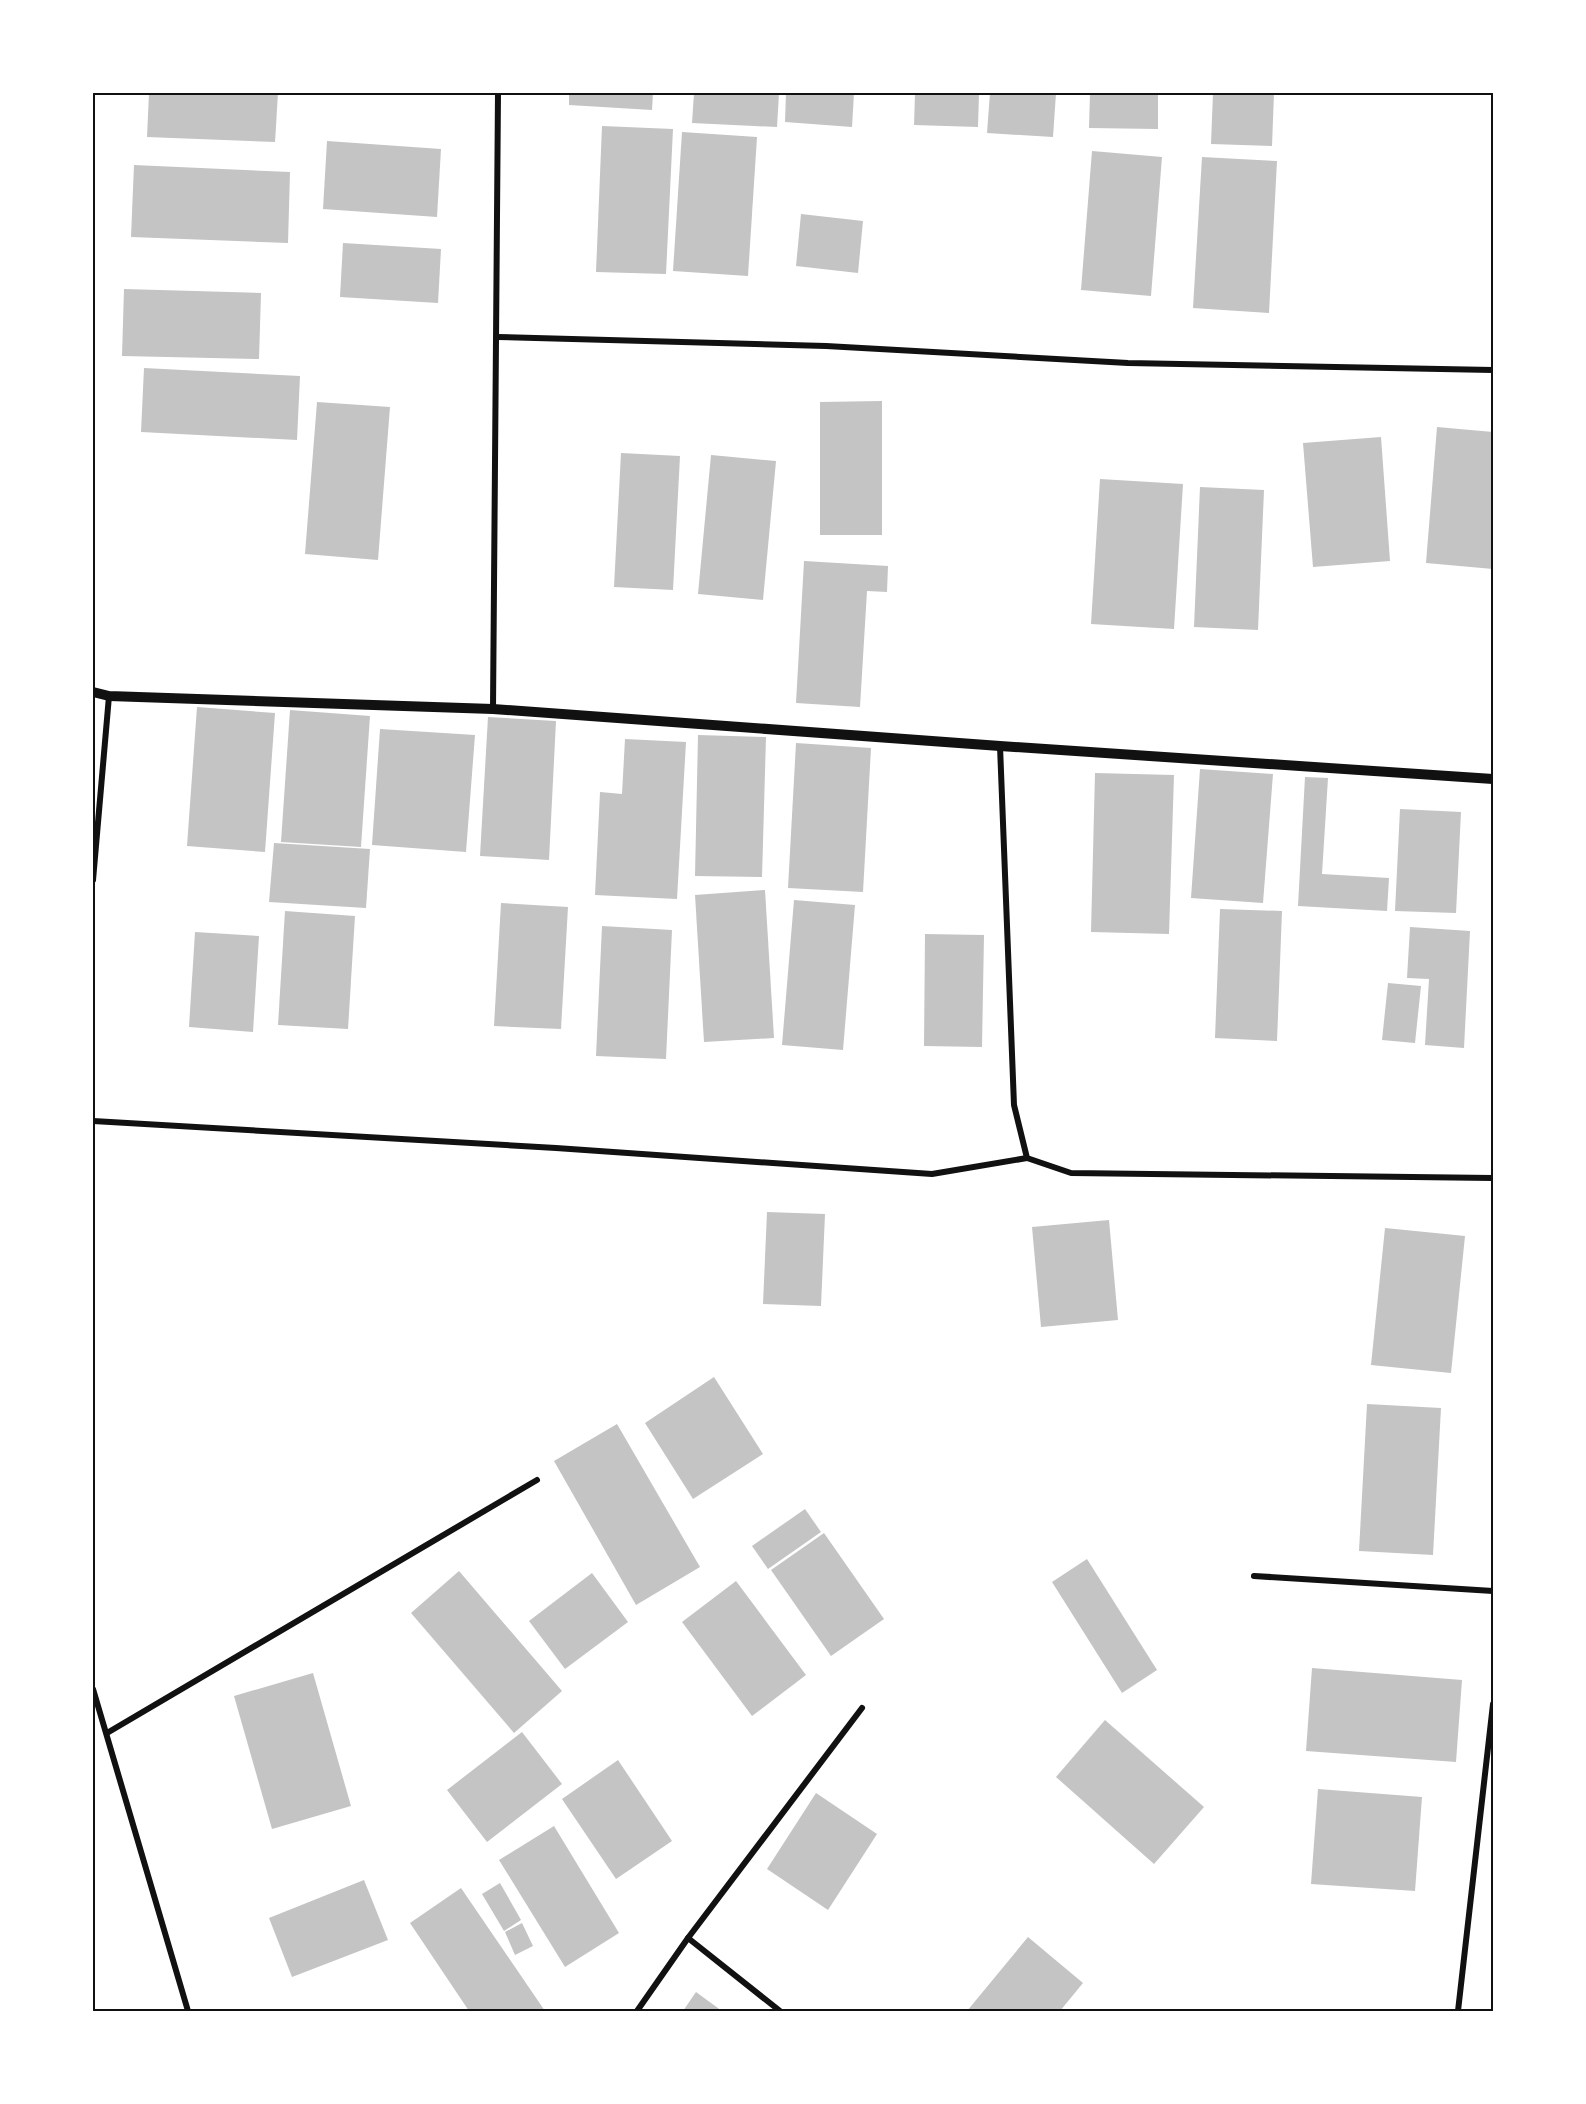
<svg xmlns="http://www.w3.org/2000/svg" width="1586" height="2104" viewBox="0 0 1586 2104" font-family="'PT Sans Narrow',sans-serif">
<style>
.building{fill:#c4c4c4}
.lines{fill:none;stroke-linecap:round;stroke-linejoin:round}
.minor{stroke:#111;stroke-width:6}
.tertiary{stroke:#111;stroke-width:10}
.neatline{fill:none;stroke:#111;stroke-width:2}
</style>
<rect width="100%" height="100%" fill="#fff"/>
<!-- building -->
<g class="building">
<path d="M149 93H278L275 142 147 137Z"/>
<path d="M569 93H653L652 110 569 105Z"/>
<path d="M694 93H779L777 127 692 123Z"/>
<path d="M786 93H854L852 127 785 122Z"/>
<path d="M915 93H979L978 127 914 125Z"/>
<path d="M990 93H1056L1053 137 987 133Z"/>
<path d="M1090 93H1158V129L1089 128Z"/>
<path d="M1213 93H1274L1272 146 1211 144Z"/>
<path d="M602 126 673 129 666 274 596 272Z"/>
<path d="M682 132 757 137 748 276 673 271Z"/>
<path d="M327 141 441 149 437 217 323 209Z"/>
<path d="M1092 151 1162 157 1151 296 1081 290Z"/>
<path d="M1202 157 1277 161 1269 313 1193 308Z"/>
<path d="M134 165 290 172 288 243 131 237Z"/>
<path d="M801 214 863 221 858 273 796 266Z"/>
<path d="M343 243 441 249 438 303 340 297Z"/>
<path d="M124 289 261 293 259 359 122 356Z"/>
<path d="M144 368 300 376 297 440 141 432Z"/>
<path d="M882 401V535H820V402Z"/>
<path d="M317 402 390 407 378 560 305 554Z"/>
<path d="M1437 427 1493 432V569L1426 563Z"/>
<path d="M1381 437 1390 561 1313 567 1303 443Z"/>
<path d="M621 453 680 456 673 590 614 587Z"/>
<path d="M711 455 776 461 763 600 698 594Z"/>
<path d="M1100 479 1183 484 1174 629 1091 624Z"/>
<path d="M1200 487 1264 490 1258 630 1194 627Z"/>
<path d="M804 561 888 566 887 592 867 591 860 707 796 703Z"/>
<path d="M197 707 275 713 265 852 187 846Z"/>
<path d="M290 710 370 716 361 847 281 842Z"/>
<path d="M488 717 556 721 549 860 480 856Z"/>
<path d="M380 729 475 735 466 852 372 845Z"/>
<path d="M698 735 766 737 762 877 695 876Z"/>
<path d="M625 739 686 742 677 899 595 895 600 792 622 794Z"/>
<path d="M796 743 871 748 863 892 788 888Z"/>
<path d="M1200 769 1273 774 1263 903 1191 898Z"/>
<path d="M1095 773 1174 775 1169 934 1091 932Z"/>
<path d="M1305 777 1328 778 1322 874 1389 878 1387 911 1298 906Z"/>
<path d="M1400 809 1461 812 1456 913 1395 911Z"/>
<path d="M274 843 370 849 366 908 269 902Z"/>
<path d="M765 890 774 1038 704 1042 695 895Z"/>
<path d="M794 900 855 905 843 1050 782 1045Z"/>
<path d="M501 903 568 907 561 1029 494 1026Z"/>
<path d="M1220 909 1282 911 1277 1041 1215 1038Z"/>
<path d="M285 911 355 916 348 1029 278 1025Z"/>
<path d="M602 926 672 930 666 1059 596 1056Z"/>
<path d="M1410 927 1470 931 1464 1048 1425 1045 1429 979 1407 978Z"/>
<path d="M195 932 259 936 253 1032 189 1027Z"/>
<path d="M925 934 984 935 982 1047 924 1046Z"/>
<path d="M1388 983 1421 986 1415 1043 1382 1040Z"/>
<path d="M767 1212 825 1214 821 1306 763 1304Z"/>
<path d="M1109 1220 1118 1320 1041 1327 1032 1227Z"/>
<path d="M1385 1228 1465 1236 1451 1373 1371 1365Z"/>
<path d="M714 1377 763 1454 693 1499 645 1423Z"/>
<path d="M1367 1404 1441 1408 1433 1555 1359 1551Z"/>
<path d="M617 1424 700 1567 636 1605 554 1461Z"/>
<path d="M805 1509 821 1532 768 1569 752 1546Z"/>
<path d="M824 1533 884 1619 831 1656 771 1570Z"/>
<path d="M1087 1559 1157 1670 1122 1693 1052 1582Z"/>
<path d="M459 1571 562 1691 514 1733 411 1613Z"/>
<path d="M592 1573 628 1622 565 1669 529 1621Z"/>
<path d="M736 1581 806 1675 752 1716 682 1622Z"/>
<path d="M1312 1668 1462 1680 1456 1762 1306 1751Z"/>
<path d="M313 1673 351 1806 272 1829 234 1696Z"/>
<path d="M1105 1720 1204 1807 1154 1864 1056 1777Z"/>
<path d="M522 1732 562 1784 487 1842 447 1790Z"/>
<path d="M618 1760 672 1841 616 1879 562 1799Z"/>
<path d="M1318 1789 1422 1797 1415 1891 1311 1884Z"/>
<path d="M816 1793 877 1834 828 1910 767 1869Z"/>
<path d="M554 1826 619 1933 565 1967 499 1860Z"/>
<path d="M364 1880 388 1940 292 1977 269 1918Z"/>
<path d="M500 1883 521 1920 504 1931 482 1894Z"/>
<path d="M461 1888 545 2011H469L410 1923Z"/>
<path d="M522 1923 533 1946 515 1955 505 1932Z"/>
<path d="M1028 1937 1083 1983 1060 2011H967Z"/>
<path d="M696 1992 722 2011H683Z"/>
</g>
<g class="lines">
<!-- minor -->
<g class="minor">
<path d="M497 337 826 346 1128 363 1493 370"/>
<path d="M493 709 498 93"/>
<path d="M1000 746 1014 1105 1027 1158 1071 1173 1493 1178"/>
<path d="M93 880 109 696"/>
<path d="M93 1121 556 1148 932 1174 1027 1158"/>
<path d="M1254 1576 1493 1591"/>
<path d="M93 1689 188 2011"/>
<path d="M107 1733 537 1480"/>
<path d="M688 1938 780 2011"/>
<path d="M637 2011 688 1938 862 1708"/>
<path d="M1458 2011 1493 1704"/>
</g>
<!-- tertiary -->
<path class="tertiary" d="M93 692 109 696 493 709 1000 746 1493 779"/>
</g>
<!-- border -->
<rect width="1586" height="2104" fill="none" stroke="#ffffff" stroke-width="189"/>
<rect x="94" y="94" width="1398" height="1916" class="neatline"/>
</svg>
